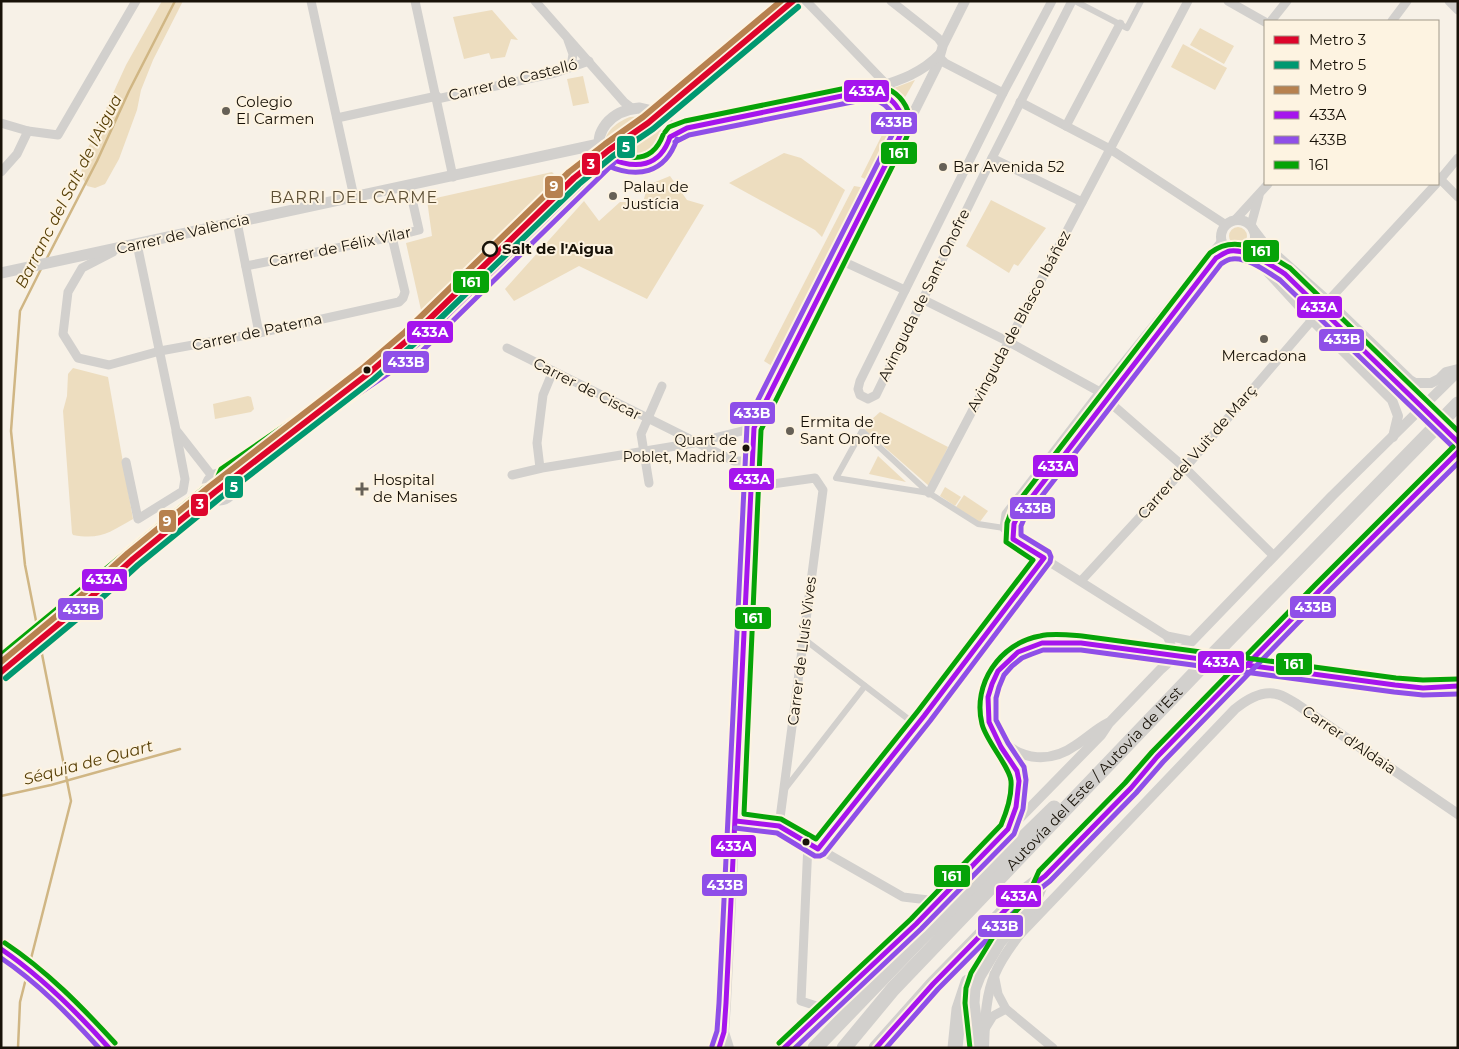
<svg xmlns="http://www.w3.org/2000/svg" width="1459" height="1049" viewBox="0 0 1459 1049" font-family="Montserrat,sans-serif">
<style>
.green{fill:#edddbf}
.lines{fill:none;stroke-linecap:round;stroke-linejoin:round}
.stream{stroke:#d0b684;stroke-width:2.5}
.tertiary-tunnel{stroke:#d6d0c6;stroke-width:10;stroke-dasharray:10 5;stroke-linecap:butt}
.pedestrian{stroke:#d2d0cd;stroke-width:6}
.minor{stroke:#d2d0cd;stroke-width:9}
.tertiary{stroke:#d2d0cd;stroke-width:10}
.secondary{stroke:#d2d0cd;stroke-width:11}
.motorway{stroke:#d2d0cd;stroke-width:15}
.bus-1-casing{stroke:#fdf3e1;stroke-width:9}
.bus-2-casing{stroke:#fdf3e1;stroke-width:9}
.bus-3-casing{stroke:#fdf3e1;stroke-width:9}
.bus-1{stroke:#a515ed;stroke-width:5}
.bus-2{stroke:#8f4fe8;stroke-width:5}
.bus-3{stroke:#06a308;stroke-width:5}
.metro-1-casing{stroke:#fdf3e1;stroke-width:10}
.metro-2-casing{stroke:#fdf3e1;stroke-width:10}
.metro-3-casing{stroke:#fdf3e1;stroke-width:10}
.metro-1{stroke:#dd052b;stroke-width:6}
.metro-2{stroke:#009870;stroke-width:6}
.metro-3{stroke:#b7814f;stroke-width:6}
.poi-dot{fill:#666056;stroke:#fdf3e1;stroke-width:2}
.stop-dot{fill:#fdf3e1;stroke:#181208;stroke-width:2.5}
.bus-dot{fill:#181208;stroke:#fdf3e1;stroke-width:2}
.labels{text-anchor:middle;stroke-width:4;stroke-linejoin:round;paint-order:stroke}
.bus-label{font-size:14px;fill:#181208;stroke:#fdf3e1;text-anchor:end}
.street-label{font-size:15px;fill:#181208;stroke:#fdf3e1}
.poi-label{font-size:15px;fill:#181208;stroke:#fdf3e1;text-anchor:start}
.stop-label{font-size:15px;font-weight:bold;fill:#181208;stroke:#fdf3e1;text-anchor:start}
.water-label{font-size:16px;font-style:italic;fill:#573f06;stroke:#fdf3e1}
.neighbourhood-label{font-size:16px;letter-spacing:1px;fill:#5d4f35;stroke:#fdf3e1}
.line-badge{stroke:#fdf3e1;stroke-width:2}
.badge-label{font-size:14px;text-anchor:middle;font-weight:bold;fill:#fff}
</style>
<rect width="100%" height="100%" fill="#f7f1e7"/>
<!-- green -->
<g class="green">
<path d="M162 1H183L153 60 141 90 137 110 119 159 105 184 95 188 87 186 81 175 83 159 126 65Z"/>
<path d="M492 10 518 40 511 39 505 57 491 59 489 53 464 59 453 17Z"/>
<path d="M1200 28 1234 46 1224 64 1190 45Z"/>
<path d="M1183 44 1227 68 1215 90 1171 67Z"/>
<path d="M583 76 589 103 573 106 567 79Z"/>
<path d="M915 80 900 106 894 88Z"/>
<path d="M630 117C688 112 656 179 615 155 592 141 615 122 630 117Z"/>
<path d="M884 131 892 135 870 178 867 180 861 177Z"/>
<path d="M784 153 801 158 845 190 822 237 815 230 729 183Z"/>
<path d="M552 172 557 177 521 212 531 224 461 291 451 281 421 310 406 243 432 236 427 200Z"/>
<path d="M670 176 687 200 704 205 647 299 579 266 514 301 505 289 584 201 599 221 620 202H643L648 185Z"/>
<path d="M854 186 866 188 775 368 764 361Z"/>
<path d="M991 200 1046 228 1018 266 1014 264 1009 273 966 246Z"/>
<circle cx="1238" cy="236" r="9"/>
<path d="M73 368 108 377 133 519C110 532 101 540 73 535L72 533 63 411 67 396 68 374Z"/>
<path d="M248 396 251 397 254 409 251 412 215 419 213 404Z"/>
<path d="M880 412 948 447 929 486 865 430 870 421Z"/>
<path d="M878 456 906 482 869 474Z"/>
<path d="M945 487 961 497 955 506 940 496Z"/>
<path d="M964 495 988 511 979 523 956 507Z"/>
</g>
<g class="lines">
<!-- stream -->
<g class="stream">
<path d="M46 260 97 161 129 91 175 1"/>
<path d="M38 631 25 565 11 431 20 311 41 269"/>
<path d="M1 796 51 785 180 749"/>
<path d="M18 1048 20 1002 71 801 39 639"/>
</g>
<!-- tertiary-tunnel -->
<path class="tertiary-tunnel" d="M1417 403 1458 442"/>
<!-- pedestrian -->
<g class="pedestrian">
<path d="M1075 1 1127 28 1141 1"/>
<path d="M929 493 862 431 836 478 929 493 978 524 1004 528"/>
<path d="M804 639 916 725"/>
<path d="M785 789 865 686"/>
</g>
<!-- minor -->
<g class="minor">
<path d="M311 1 354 197"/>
<path d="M415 1 453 177"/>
<path d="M535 1 624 102 633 109"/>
<path d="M806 1 886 84"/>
<path d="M891 1 938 38 943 45"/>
<path d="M1052 1 1003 93 860 381 858 389 860 395 868 399 876 395 992 158 1072 1"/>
<path d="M1228 1 1265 22"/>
<path d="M1449 1 1458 10"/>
<path d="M1271 21 1287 1"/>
<path d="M1392 21 1407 1"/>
<path d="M568 40 573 54 571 67"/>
<path d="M940 54 941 59 945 63 1003 93"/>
<path d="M437 99 555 73 589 61"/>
<path d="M1020 102 1110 149 1226 225"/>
<path d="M337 118 437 96"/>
<path d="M1 123 28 131 58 135 136 1"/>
<path d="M1066 126 1120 24"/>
<path d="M992 158 1082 202"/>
<path d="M1 172 17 154 28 131"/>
<path d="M1438 177 1458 197"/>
<path d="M1438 182 1458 158"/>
<path d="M1235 220 1268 184"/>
<path d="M237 222 259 333"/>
<path d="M1251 225 1259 196"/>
<path d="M137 244 176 430 212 476"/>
<path d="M113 252 82 268 68 292 63 334 78 358 109 365 160 351 259 333 399 302 403 298 405 292 392 237"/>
<path d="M838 259 905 290"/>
<path d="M246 266 392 237 419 230 409 186"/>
<path d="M922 299 1009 342 1100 392 1107 400 1185 468 1274 556"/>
<path d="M1328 301 1436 184"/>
<path d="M507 348 734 461H752"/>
<path d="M126 462 138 519 183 491 185 479 176 432"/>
<path d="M540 468 537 443 543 395 553 371"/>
<path d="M512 475 542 468 694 443 754 428"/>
<path d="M649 483 641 434 662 386"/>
<path d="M751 487 815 478 823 490 779 826"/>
<path d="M929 493 1188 1"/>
<path d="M1013 539 1014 524 1018 515 1216 258 1231 251"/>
<path d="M1081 581 1185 468 1312 320"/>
<path d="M1192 641 1167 636 1013 539 1004 528 1006 514 1100 392 1222 241"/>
<path d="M1166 659 1172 647 1167 636"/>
<path d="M736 821 779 826 903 897 937 901"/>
<path d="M808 843 801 1001 826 1009"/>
<path d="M818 849 924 716 1044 558"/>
<path d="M1 949C43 976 76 1011 109 1048"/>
<path d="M994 974 998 994 1006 1009 1053 1048"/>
<path d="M985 1029 993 1016 1006 1009"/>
</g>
<!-- tertiary -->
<g class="tertiary">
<path d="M654 111 663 107 788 1"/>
<path d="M903 134 937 66 943 45 965 1"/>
<path d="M670 137 673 134 687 128 866 91C893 82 919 76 940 54"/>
<circle cx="1238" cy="237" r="17"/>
<path d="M1253 229 1266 246 1328 301 1410 380 1415 383H1431L1439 379 1446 372 1458 369"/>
<path d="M1255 258 1312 320 1392 400 1398 416 1393 437"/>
<path d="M1275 259 1288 277 1416 402"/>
<path d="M1001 740C1022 761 1051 763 1076 745 1087 738 1096 729 1108 723"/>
<path d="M1009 826C1014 812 1021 797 1019 781 1017 762 996 743 989 723 977 688 1007 650 1042 643 1055 641 1068 642 1081 643L1395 685 1423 688 1458 686"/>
<path d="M724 1032 729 1048"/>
<path d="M719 1048 724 1032 726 1003 754 428 765 403 901 133C904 116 897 98 886 84"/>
<path d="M784 1048 916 924 1101 735 1109 723 1160 670 1192 641 1332 496 1458 372"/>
<path d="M984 1048C985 1024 985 996 995 974 1001 959 1011 946 1020 934L1235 709C1246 700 1261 690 1276 694 1283 695 1289 700 1295 703L1458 814"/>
</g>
<!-- secondary -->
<g class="secondary">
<path d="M639 108C655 111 671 116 670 135 670 141 668 147 664 152 641 180 579 159 606 124 615 113 626 109 639 108Z"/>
<path d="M1 273 599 144"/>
<circle cx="220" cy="487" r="13"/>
<path d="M225 475 417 345 609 158"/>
<path d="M1 665 208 494"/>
</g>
<!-- motorway -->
<g class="motorway">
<path d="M1214 654 1458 404"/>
<path d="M1253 658 1458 452"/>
<path d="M815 1048 918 941 1054 808"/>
<path id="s1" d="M844 1048 893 989 1202 666"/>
<path d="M876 1048 933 984 1021 894 1045 876 1131 788 1157 757 1241 671"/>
<path d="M955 1048 959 1009 968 982"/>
<path d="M978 1048 972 1003 973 989 978 976 999 941 1032 904 1043 879"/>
</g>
<!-- bus-1 casing -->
<g class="bus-1-casing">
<g id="bus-1">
<path d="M670 137 687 128 866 91C891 92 910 113 899 138L765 403 754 428 726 1003 724 1032 719 1048"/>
<path d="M609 158C636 170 660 167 670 137"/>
<path d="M225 475 417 345 609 158"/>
<path d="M1 665 208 494"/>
<path d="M736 821 779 826 818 849 924 716 1044 558 1013 539 1014 524 1018 515 1216 258C1220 256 1225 252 1230 251 1249 249 1270 265 1285 274L1458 442"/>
<path d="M1 949C42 977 76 1011 109 1048"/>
<path d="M784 1048 916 924 1008 829 1016 807 1019 781 1017 771 1001 747 989 722 988 697 992 684 998 671 1018 652 1042 643H1081L1395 685 1423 688 1458 686"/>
<path d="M876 1048 933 984 1021 894 1045 876 1131 788 1157 757 1320 590 1458 452"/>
</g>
</g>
<!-- bus-2 casing -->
<g class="bus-2-casing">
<g id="bus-2">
<path d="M675 142 689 135 867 99C886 100 900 115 892 135L758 400 747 426 719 1003 717 1031 712 1046"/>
<path d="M606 165C637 179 665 174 677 139"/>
<path d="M229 481 422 351 614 163"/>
<path d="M6 671 213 500"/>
<path d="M735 828 777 833 815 856H820L824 854 930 721 1050 562 1051 557 1049 552 1021 535V526L1024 519 1221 264C1224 262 1228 259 1232 259 1248 257 1267 272 1280 280L1453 447"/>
<path d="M1 958C38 983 69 1015 99 1048"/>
<path d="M795 1048 921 929 1014 834 1023 809 1026 780 1024 767 1008 743 996 720V698L999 687 1004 675 1012 666 1022 658 1032 654 1043 650H1081L1394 692 1423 695 1458 694"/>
<path d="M886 1048 938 989 1026 900 1050 881 1136 793 1163 762 1325 595 1458 463"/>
</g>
</g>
<!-- bus-3 casing -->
<g class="bus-3-casing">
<g id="bus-3">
<path d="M665 132 669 127 685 121 866 84C898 85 919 110 905 141L761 430 744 814 781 819 816 839 918 711 1033 560 1006 542 1007 523 1012 510 1210 253C1237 232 1265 253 1290 268L1458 431"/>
<path d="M1 655 204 488 210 487 219 492 223 490 224 484 218 476 221 469 412 339 604 152C611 149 616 154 623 156 643 161 656 154 663 135"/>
<path d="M5 943C47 971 81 1006 115 1043"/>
<path d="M779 1043 911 919 1001 825C1007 811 1012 796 1011 781 1010 767 986 741 982 724 972 684 1000 643 1040 636 1053 633 1069 635 1082 636L1396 678 1423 680 1458 679"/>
<path d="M970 1048 965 1003 966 988 971 973 993 937 1026 900 1039 871 1125 783 1152 752 1315 585 1453 447"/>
</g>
</g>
<!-- bus-1 -->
<use href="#bus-1" class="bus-1"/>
<!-- bus-2 -->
<use href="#bus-2" class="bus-2"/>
<!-- bus-3 -->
<use href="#bus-3" class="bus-3"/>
<!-- metro-1 casing -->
<g class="metro-1-casing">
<path id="metro-1" d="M1 672 89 599 133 559 215 492 369 373 410 338 574 178 609 150 648 123 793 1"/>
</g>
<!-- metro-2 casing -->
<g class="metro-2-casing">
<path id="metro-2" d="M6 678 94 605 138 565 220 498 374 379 415 343 579 184 613 156 653 129 798 7"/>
</g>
<!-- metro-3 casing -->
<g class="metro-3-casing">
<path id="metro-3" d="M1 662 84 593 128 553 210 486 364 367 405 332 569 172 605 144 643 117 781 1"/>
</g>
<!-- metro-1 -->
<use href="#metro-1" class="metro-1"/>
<!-- metro-2 -->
<use href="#metro-2" class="metro-2"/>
<!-- metro-3 -->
<use href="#metro-3" class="metro-3"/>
</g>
<!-- markers -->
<g class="poi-dot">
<circle cx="226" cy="111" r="5"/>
<circle cx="943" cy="167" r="5"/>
<circle cx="613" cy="196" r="5"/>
<circle cx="1264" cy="339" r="5"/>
<circle cx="790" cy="431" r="5"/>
<path d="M359.5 481.5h5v5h5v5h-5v5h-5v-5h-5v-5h5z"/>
</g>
<circle class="stop-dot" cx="490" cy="249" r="7"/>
<g class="bus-dot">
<circle cx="367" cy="370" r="4.5"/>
<circle cx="746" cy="448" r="4.5"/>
<circle cx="806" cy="842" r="4.5"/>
</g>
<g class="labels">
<!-- bus labels -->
<g class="bus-label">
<text x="737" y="445">Quart de<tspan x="737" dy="17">Poblet, Madrid 2</tspan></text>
</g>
<!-- street labels -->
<g class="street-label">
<text transform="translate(513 80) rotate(-14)" y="5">Carrer de Castelló</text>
<text transform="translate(183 234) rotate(-13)" y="5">Carrer de València</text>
<text transform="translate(340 247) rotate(-12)" y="5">Carrer de Félix Vilar</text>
<text transform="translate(924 295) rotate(-64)" y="5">Avinguda de Sant Onofre</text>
<text transform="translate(1019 321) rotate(-62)" y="5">Avinguda de Blasco Ibáñez</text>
<text transform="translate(257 332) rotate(-12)" y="5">Carrer de Paterna</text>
<text transform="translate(587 389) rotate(27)" y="5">Carrer de Ciscar</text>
<text transform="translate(1197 452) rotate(-49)" y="5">Carrer del Vuit de Març</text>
<text transform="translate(802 651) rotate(-83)" y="5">Carrer de Lluís Vives</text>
<text transform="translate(1349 740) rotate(34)" y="5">Carrer d'Aldaia</text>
<text dy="5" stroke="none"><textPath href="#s1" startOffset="368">Autovía del Este / Autovia de l'Est</textPath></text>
</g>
<!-- poi labels -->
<g class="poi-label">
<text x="236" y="107">Colegio<tspan x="236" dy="17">El Carmen</tspan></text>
<text x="953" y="172">Bar Avenida 52</text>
<text x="623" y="192">Palau de<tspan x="623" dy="17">Justícia</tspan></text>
<text x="1264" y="361" text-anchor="middle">Mercadona</text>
<text x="800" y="427">Ermita de<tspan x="800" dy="17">Sant Onofre</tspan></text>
<text x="373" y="485">Hospital<tspan x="373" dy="17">de Manises</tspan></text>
</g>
<!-- stop labels -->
<g class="stop-label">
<text x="502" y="254">Salt de l'Aigua</text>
</g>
<!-- water labels -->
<g class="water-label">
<text transform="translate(68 191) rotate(-63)" y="6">Barranc del Salt de l'Aigua</text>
<text transform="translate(88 762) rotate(-15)" y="6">Séquia de Quart</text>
</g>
<!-- neighbourhood labels -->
<g class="neighbourhood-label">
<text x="354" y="203">BARRI DEL CARME</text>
</g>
</g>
<g class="line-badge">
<rect x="843" y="79" width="47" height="24" rx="5" fill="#a515ed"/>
<rect x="870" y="111" width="48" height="24" rx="5" fill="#8f4fe8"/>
<rect x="616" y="135" width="20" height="24" rx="5" fill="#009870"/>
<rect x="880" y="141" width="38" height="24" rx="5" fill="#06a308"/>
<rect x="581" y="152" width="20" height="24" rx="5" fill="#dd052b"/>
<rect x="544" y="175" width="20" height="24" rx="5" fill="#b7814f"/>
<rect x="1242" y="239" width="38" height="24" rx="5" fill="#06a308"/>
<rect x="452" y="270" width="38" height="24" rx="5" fill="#06a308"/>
<rect x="1296" y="295" width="47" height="24" rx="5" fill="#a515ed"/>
<rect x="406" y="320" width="48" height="24" rx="5" fill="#a515ed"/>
<rect x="1318" y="328" width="47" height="24" rx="5" fill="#8f4fe8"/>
<rect x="382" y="350" width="48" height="24" rx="5" fill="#8f4fe8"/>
<rect x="729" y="401" width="47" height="24" rx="5" fill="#8f4fe8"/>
<rect x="1032" y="454" width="47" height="24" rx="5" fill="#a515ed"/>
<rect x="728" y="467" width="47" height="24" rx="5" fill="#a515ed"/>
<rect x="224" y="475" width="20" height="24" rx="5" fill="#009870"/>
<rect x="190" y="493" width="19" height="24" rx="5" fill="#dd052b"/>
<rect x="1009" y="496" width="47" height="24" rx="5" fill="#8f4fe8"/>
<rect x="158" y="509" width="19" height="24" rx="5" fill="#b7814f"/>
<rect x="81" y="568" width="47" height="24" rx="5" fill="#a515ed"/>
<rect x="1289" y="595" width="48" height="24" rx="5" fill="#8f4fe8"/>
<rect x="57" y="597" width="47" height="24" rx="5" fill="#8f4fe8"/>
<rect x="734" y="606" width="38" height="24" rx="5" fill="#06a308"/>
<rect x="1197" y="650" width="48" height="24" rx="5" fill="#a515ed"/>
<rect x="1275" y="652" width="38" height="24" rx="5" fill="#06a308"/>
<rect x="710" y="834" width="47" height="24" rx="5" fill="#a515ed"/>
<rect x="933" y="864" width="38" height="24" rx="5" fill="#06a308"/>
<rect x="701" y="873" width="47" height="24" rx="5" fill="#8f4fe8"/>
<rect x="995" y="884" width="47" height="24" rx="5" fill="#a515ed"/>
<rect x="977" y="914" width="47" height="24" rx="5" fill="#8f4fe8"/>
</g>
<g class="badge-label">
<text x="867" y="96">433A</text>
<text x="894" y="127">433B</text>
<text x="626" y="152">5</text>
<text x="899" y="158">161</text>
<text x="591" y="169">3</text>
<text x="554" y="191">9</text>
<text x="1261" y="256">161</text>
<text x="471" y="287">161</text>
<text x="1319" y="312">433A</text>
<text x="430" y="337">433A</text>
<text x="1342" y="344">433B</text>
<text x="406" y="367">433B</text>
<text x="752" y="418">433B</text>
<text x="1056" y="471">433A</text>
<text x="752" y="484">433A</text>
<text x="234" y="492">5</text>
<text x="200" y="509">3</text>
<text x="1033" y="513">433B</text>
<text x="167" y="526">9</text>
<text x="104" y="584">433A</text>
<text x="1313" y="612">433B</text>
<text x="81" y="614">433B</text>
<text x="753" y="623">161</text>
<text x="1221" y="667">433A</text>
<text x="1294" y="669">161</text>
<text x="734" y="851">433A</text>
<text x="952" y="881">161</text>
<text x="725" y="890">433B</text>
<text x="1019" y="901">433A</text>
<text x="1000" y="931">433B</text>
</g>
<!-- border -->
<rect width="1459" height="1049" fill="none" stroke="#181208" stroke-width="5"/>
<!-- legend -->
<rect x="1264" y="20" width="175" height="165" fill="#fdf3e1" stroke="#a1998a"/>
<rect x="1274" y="36" width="25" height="8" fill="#dd052b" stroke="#a1998a"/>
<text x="1309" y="45" font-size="15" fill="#181208">Metro 3</text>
<rect x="1274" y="61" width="25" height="8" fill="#009870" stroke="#a1998a"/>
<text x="1309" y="70" font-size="15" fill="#181208">Metro 5</text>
<rect x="1274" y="86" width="25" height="8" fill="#b7814f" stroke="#a1998a"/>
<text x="1309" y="95" font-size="15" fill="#181208">Metro 9</text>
<rect x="1274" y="111" width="25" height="8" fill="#a515ed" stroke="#a1998a"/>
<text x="1309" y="120" font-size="15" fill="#181208">433A</text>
<rect x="1274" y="136" width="25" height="8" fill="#8f4fe8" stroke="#a1998a"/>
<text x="1309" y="145" font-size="15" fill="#181208">433B</text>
<rect x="1274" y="161" width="25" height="8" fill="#06a308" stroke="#a1998a"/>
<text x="1309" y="170" font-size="15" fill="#181208">161</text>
</svg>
